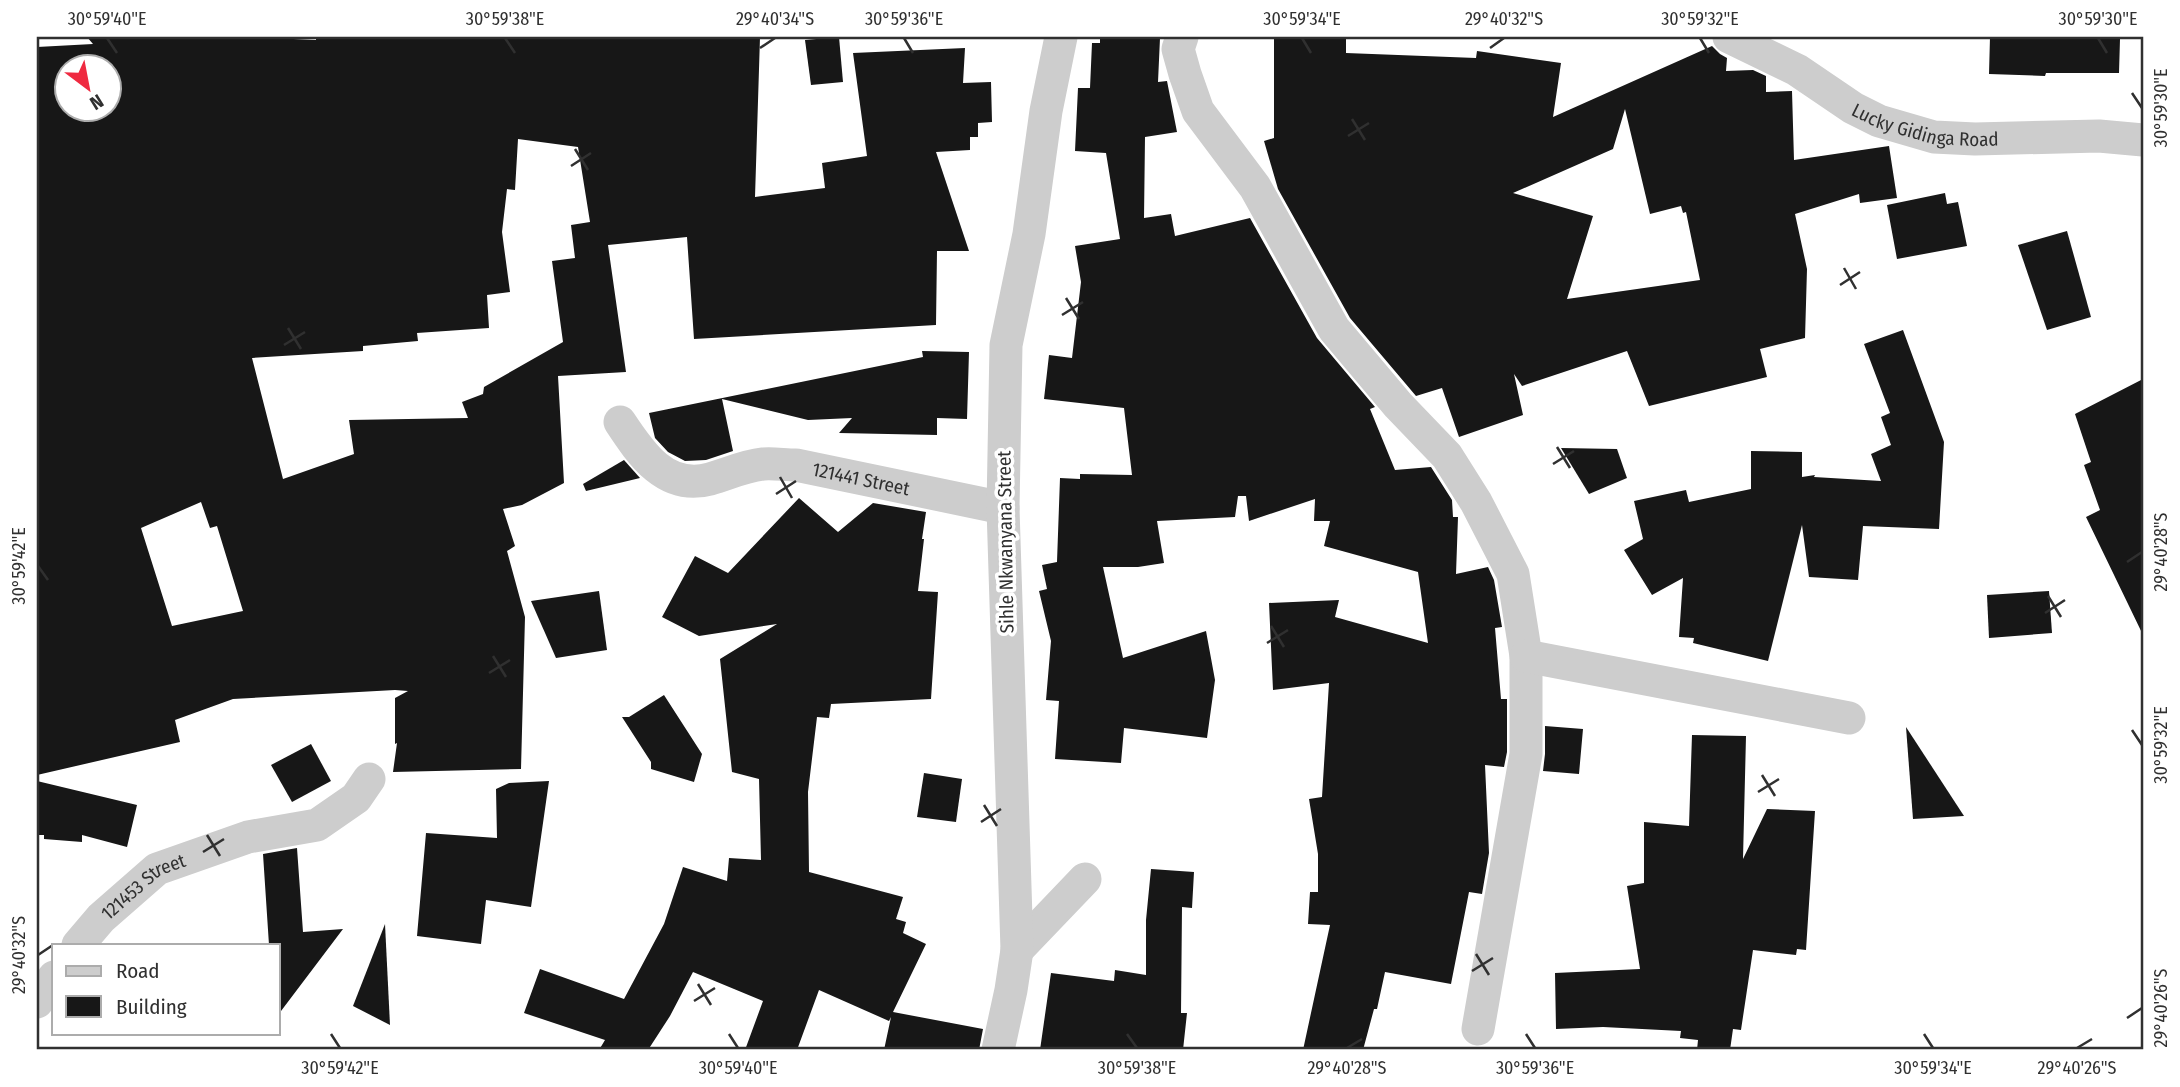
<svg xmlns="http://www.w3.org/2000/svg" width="2180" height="1087" viewBox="0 0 2180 1087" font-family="'Fira Sans Condensed',sans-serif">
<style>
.building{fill:#171717;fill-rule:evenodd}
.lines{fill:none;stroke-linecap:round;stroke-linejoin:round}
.minor{stroke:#cdcdcd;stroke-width:33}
.ticks{fill:none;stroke:#303030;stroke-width:2.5}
.labels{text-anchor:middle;stroke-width:7;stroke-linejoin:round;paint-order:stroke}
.street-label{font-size:19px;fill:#303030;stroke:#fff}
.neatline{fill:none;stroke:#303030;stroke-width:2.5}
.ticks-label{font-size:18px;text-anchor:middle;fill:#303030}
</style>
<rect width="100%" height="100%" fill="#fff"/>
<!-- building -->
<g class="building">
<path d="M87 37H146V39L185 37H250L316 40V37H760L755 197 825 188 822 163 867 156 853 53 965 48 963 83 991 82 992 122 978 123V137H970V150L936 152 969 251H937L936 325 694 339 687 237 608 245 626 372 558 376 564 483 522 505 503 509 515 546 507 551 525 617 521 769 393 772 397 743 395 744V698L408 691 395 690 233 699 175 720 180 742 37 775V47L93 44ZM66 66H108V108H66ZM518 139 578 147 590 222 571 225 575 258 552 261 563 342 484 387 483 394 462 402 468 418 349 420 354 454 283 479 252 358 363 351V346L418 341 417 333 489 328 487 295 510 292 502 232 507 189 515 190ZM201 502 210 528 217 526 243 611 172 626 141 528Z"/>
<path d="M839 37 843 82 811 85 805 40Z"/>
<path d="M1100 37 1160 38 1158 82 1167 81 1177 132 1145 137 1144 218 1171 214 1175 236 1250 218 1317 338 1375 407 1370 409 1395 470 1431 467 1452 500 1453 517H1458L1456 574 1488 567 1494 580 1502 627 1495 628 1501 699H1507V752L1504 767 1485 765 1489 853 1482 894 1469 892 1451 984 1385 972 1377 1009H1374L1363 1050H1303L1330 925 1308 924 1310 892H1318V854L1309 799 1322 797 1329 683 1273 690 1269 603 1339 600 1335 617 1428 643 1418 572 1324 546 1330 521H1314L1315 499 1249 521 1246 496H1238L1235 517 1157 521 1164 563 1138 567H1103L1123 658 1206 631 1215 680 1207 738 1124 728 1121 763 1055 759 1059 701 1046 700 1051 641 1039 591 1047 589 1042 565 1057 562 1060 478 1080 479V474L1132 475 1124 408 1044 399 1049 355 1072 358 1081 282 1075 246 1120 239 1106 153 1075 151 1078 88H1090L1092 43H1100Z"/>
<path d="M1274 37H1346V53L1476 58 1477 51 1561 63 1553 117 1712 46 1720 54 1727 58 1726 71 1753 70 1766 76V92L1792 91 1794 160 1889 146 1897 198 1860 203 1859 194 1795 214 1807 269 1805 338 1760 349 1767 377 1649 406 1627 351 1522 386 1514 374 1523 415 1459 437 1442 388 1416 396 1350 318 1278 189 1264 141 1274 138ZM1625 109 1650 214 1681 206 1683 213 1686 212 1700 280 1567 299 1593 216 1513 193 1613 149Z"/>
<path d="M1990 37 2120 39 2119 73H2046L2045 76 1989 74Z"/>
<path d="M1945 193 1947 204 1958 202 1967 246 1897 259 1887 205Z"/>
<path d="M2067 231 2091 317 2047 330 2018 245Z"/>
<path d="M1903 330 1944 442 1939 529 1863 526 1858 580 1809 577 1802 525 1768 661 1693 643 1694 638 1679 637 1683 578 1652 595 1624 550 1643 539 1634 501 1686 490 1689 502 1751 489V451L1802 452V477L1815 475 1814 477 1881 481 1871 454 1891 445 1881 417 1890 413 1864 344Z"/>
<path d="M922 351 969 352 967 419 937 418V435L839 433 852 418 808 420 722 399 733 451 706 460 685 461 668 452 655 438 649 413 923 357Z"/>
<path d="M2143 379V635L2086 517 2100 510 2084 465 2091 462 2075 414Z"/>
<path d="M1561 448 1617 449 1627 478 1589 494Z"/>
<path d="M624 460 640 478 586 491 583 484Z"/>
<path d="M799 498 838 532 873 503 926 512 922 539H924L918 591 938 592 931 699 831 704 829 718 817 717 808 792 809 872 903 897 896 919 906 922 903 933 926 944 893 1012 983 1029 979 1050H884L891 1017 889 1021 819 990 797 1050H745L763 1001 693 972 670 1016 648 1050H599L605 1040 524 1013 540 969 624 999 664 924 683 867 727 881 729 858 761 860 759 779 732 772 720 659 777 624 699 636 662 617 695 556 728 573Z"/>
<path d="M599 591 607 650 556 658 531 601Z"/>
<path d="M2049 591 2052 633 1989 638 1987 595Z"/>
<path d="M664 695 702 754 694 782 651 769V762L622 717H629Z"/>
<path d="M1545 726 1583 729 1579 774 1543 771 1545 754Z"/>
<path d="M1906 727 1964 816 1913 819Z"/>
<path d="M1692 735 1746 736 1743 859 1767 809 1815 811 1806 950 1797 949 1796 955 1753 950 1741 1030 1733 1029 1730 1050H1697L1698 1040 1680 1038 1681 1031 1603 1027 1556 1029 1555 973 1640 969 1627 886 1644 883V822L1689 826Z"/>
<path d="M311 744 331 781 292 802 271 765Z"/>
<path d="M924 773 962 779 956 822 917 817Z"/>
<path d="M37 781 137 805 127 847 82 835V842L44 839V835H37Z"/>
<path d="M549 781 531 907 486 900 481 944 417 936 426 833 497 838 496 789 509 783Z"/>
<path d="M297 848 303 932 343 929 278 1015V945H269L263 854Z"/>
<path d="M1151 869 1194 872 1192 908 1182 907 1181 1013H1187L1183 1050H1040L1051 973 1114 981 1115 970 1146 975V920Z"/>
<path d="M385 924 390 1025 353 1006Z"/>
</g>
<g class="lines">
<!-- minor -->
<g class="minor">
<path d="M1182 37 1178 49 1185 74 1198 111 1255 187 1334 329 1398 405 1447 456 1476 502 1513 574 1526 656V754L1478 1029"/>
<path id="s1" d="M1729 37 1797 70 1853 108 1879 121 1934 137 1975 139 2099 136 2143 140"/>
<path id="s2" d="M620 422C641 454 666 491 710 479 728 474 744 466 763 464 773 463 785 465 796 465L1003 508"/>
<path d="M1526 656 1849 718"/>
<path id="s3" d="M78 945 101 918 157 869 248 837 317 825 356 798 369 779"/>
<path d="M1017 950 1085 879"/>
<path d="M37 1002 54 977"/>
<path d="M998 1050 1011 990 1017 950 1003 508 1006 345 1029 234 1046 111 1061 37"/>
</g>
</g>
<!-- ticks -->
<path class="ticks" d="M107 38 117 53M505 38 515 53M904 38 913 53M1302 38 1311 53M1700 38 1709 53M2098 38 2107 53M760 48 775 38M1490 48 1504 38M2132 93 2142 108M1352 119 1365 140M1348 136 1369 123M575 149 588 170M571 166 591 153M1844 268 1856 289M1840 285 1860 272M1066 298 1079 319M1062 315 1083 302M288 328 301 349M284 345 305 332M1557 447 1570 468M1553 464 1574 451M780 477 792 498M776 494 796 481M2127 562 2142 552M38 566 48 580M2048 596 2061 617M2045 613 2065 600M1271 626 1284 647M1267 643 1288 630M493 656 506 677M489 673 510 660M2132 730 2142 745M1762 775 1775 796M1758 792 1779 779M984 805 997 826M981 822 1001 809M207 835 220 856M203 852 224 839M1476 954 1489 975M38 955 53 945M1472 971 1493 958M698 984 711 1005M694 1001 715 988M2127 1018 2142 1008M331 1034 340 1048M729 1034 738 1048M1127 1034 1137 1048M1526 1034 1535 1048M1924 1034 1933 1048M1347 1048 1362 1039M2077 1048 2092 1039"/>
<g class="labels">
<!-- street labels -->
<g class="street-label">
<text dy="7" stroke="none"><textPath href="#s1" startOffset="219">Lucky Gidinga Road</textPath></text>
<text dy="7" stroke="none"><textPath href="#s2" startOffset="270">121441 Street</textPath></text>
<text transform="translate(1005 542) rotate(-91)" y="7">Sihle Nkwanyana Street</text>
<text dy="7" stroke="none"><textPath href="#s3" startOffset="89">121453 Street</textPath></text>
</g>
</g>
<!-- border -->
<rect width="2180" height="1087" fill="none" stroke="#ffffff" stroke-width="77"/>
<!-- legend -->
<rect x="52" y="944" width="228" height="91" fill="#ffffff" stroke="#acacac" stroke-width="2"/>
<rect x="66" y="966" width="35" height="10" fill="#cdcdcd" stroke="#acacac" stroke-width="2"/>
<text x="116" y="978" font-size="21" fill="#303030">Road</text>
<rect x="66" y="996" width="35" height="21" fill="#171717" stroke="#acacac" stroke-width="2"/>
<text x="116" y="1014" font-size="21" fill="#303030">Building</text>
<!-- north arrow -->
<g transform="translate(88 88) rotate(148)"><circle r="33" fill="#ffffff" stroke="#acacac" stroke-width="2"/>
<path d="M0-5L12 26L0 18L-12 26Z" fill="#ef2a40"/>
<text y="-10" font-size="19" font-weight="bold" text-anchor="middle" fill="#303030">N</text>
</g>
<rect x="38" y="38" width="2104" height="1010" class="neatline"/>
<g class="ticks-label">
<text x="107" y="25">30°59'40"E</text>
<text x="505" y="25">30°59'38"E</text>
<text x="775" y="25">29°40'34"S</text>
<text x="904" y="25">30°59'36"E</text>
<text x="1302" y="25">30°59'34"E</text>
<text x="1504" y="25">29°40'32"S</text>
<text x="1700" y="25">30°59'32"E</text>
<text x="2098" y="25">30°59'30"E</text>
<text transform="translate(2161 108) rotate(-90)" y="6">30°59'30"E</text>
<text transform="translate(2161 552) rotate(-90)" y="6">29°40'28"S</text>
<text transform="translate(19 566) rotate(-90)" y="6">30°59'42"E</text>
<text transform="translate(2161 745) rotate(-90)" y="6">30°59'32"E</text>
<text transform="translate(19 955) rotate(-90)" y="6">29°40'32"S</text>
<text transform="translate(2161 1008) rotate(-90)" y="6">29°40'26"S</text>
<text x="340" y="1074">30°59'42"E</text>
<text x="738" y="1074">30°59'40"E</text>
<text x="1137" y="1074">30°59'38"E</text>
<text x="1347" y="1074">29°40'28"S</text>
<text x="1535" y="1074">30°59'36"E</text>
<text x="1933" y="1074">30°59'34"E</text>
<text x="2077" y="1074">29°40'26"S</text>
</g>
</svg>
